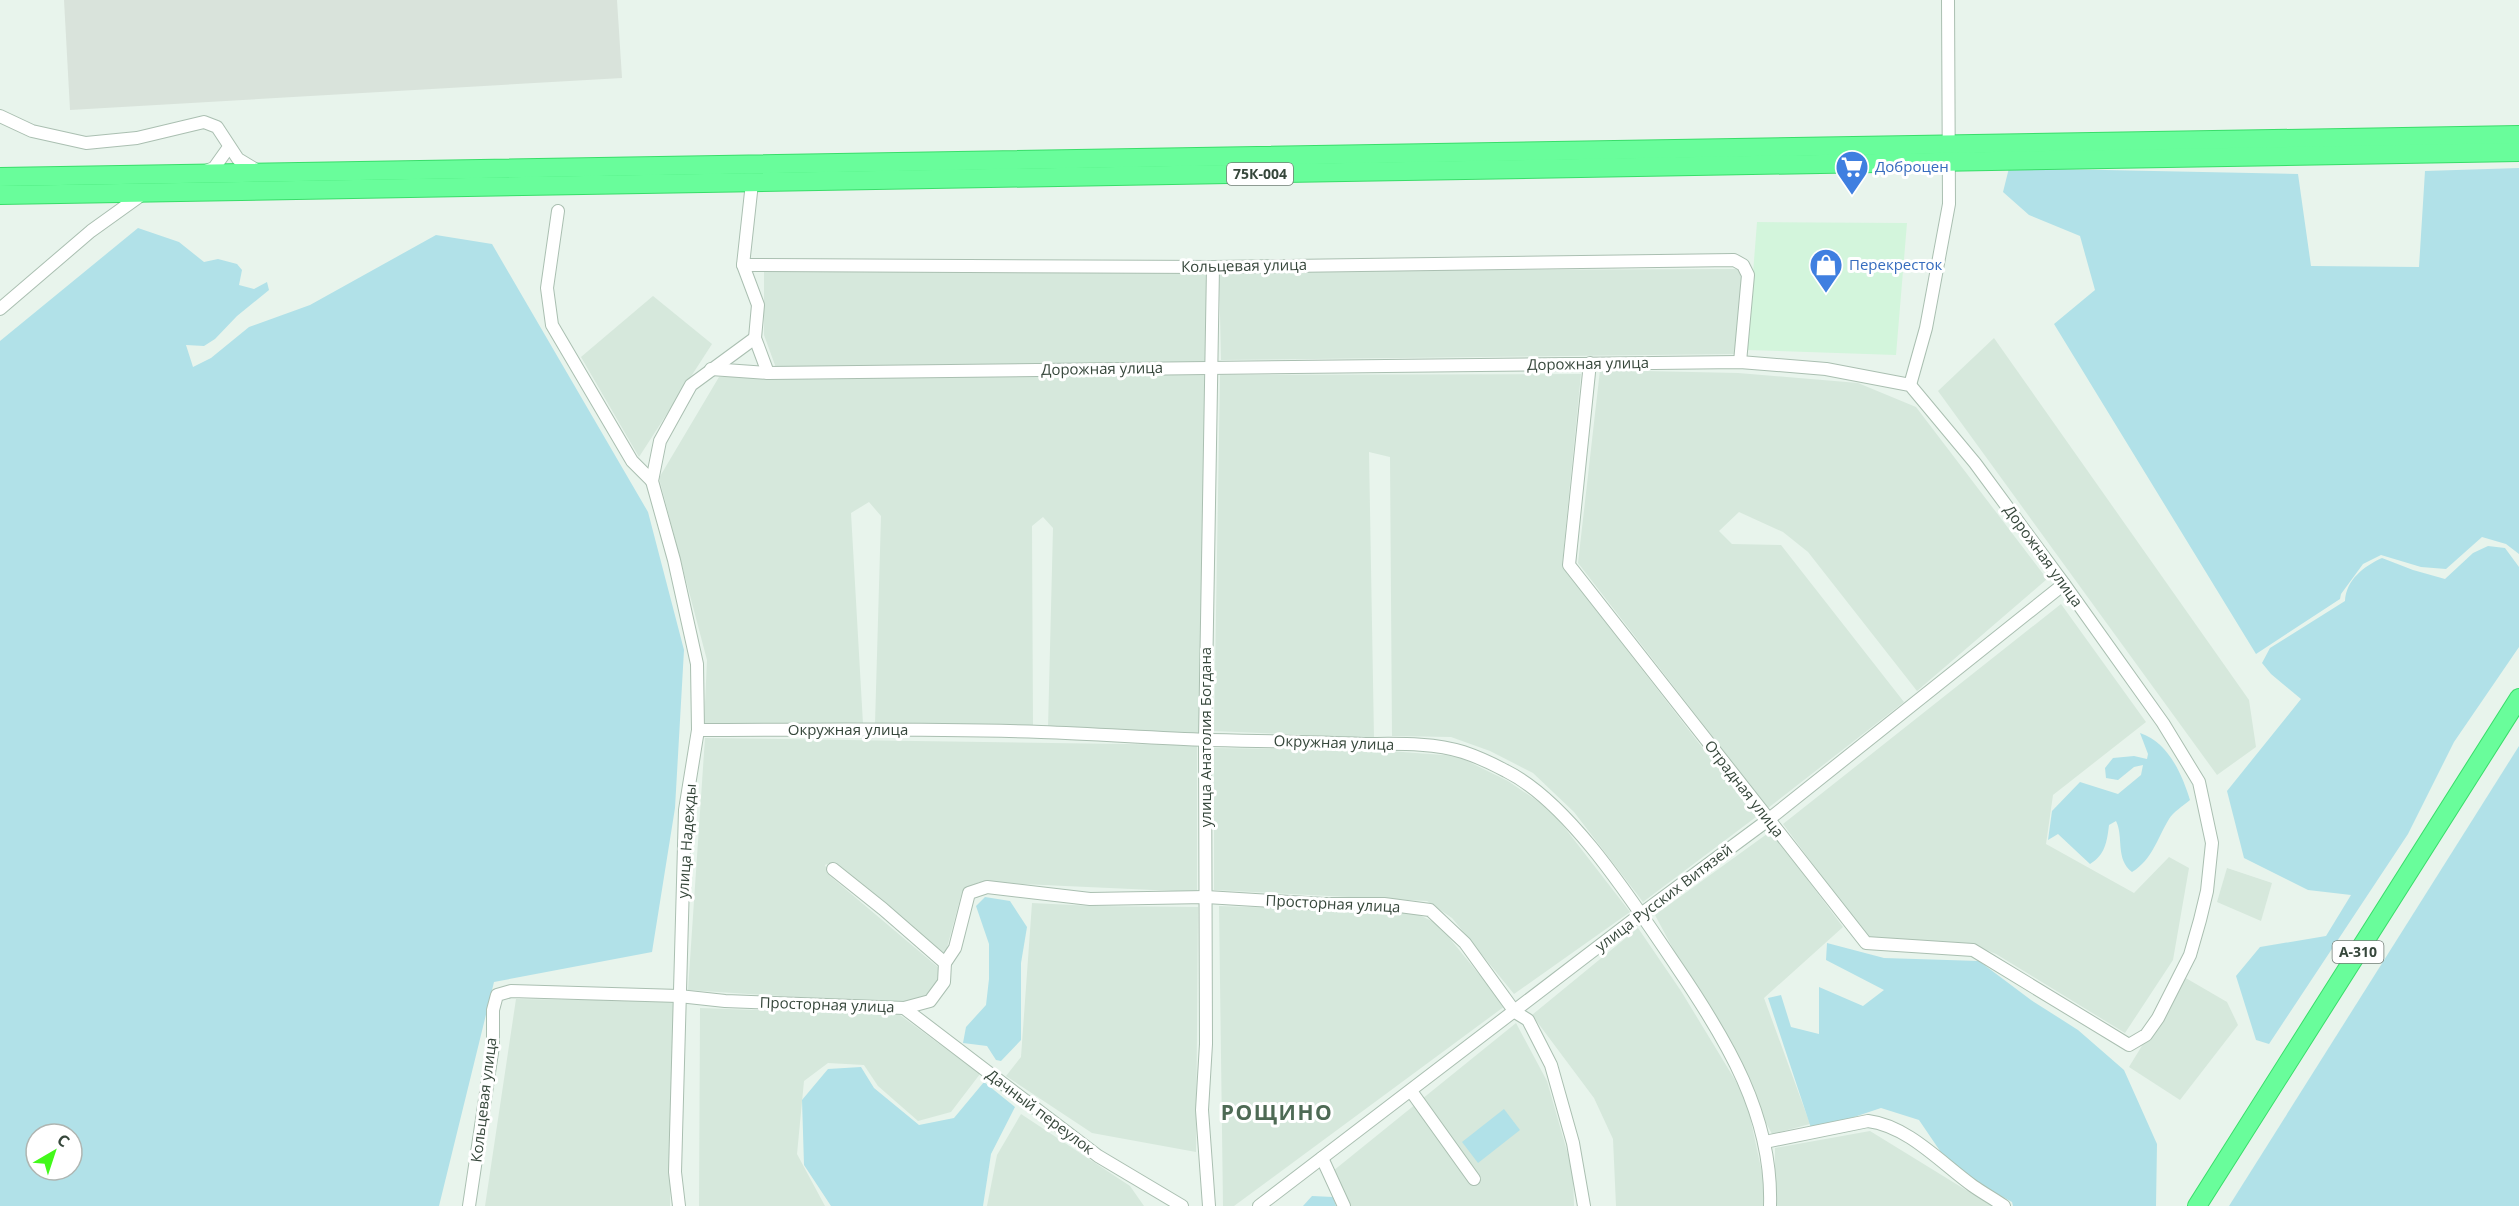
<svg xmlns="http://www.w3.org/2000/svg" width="2519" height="1206" viewBox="0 0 2519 1206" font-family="'Open Sans',sans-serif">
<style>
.residential{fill:#d6e8dc}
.commercial{fill:#d3f5dc}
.industrial{fill:#d9e3db}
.green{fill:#b1e1e8;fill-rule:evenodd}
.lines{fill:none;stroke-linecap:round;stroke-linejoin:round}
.minor-casing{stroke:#aabfb1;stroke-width:14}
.highway-casing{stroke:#39dd6a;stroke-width:20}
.minor{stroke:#fff;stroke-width:12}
.highway{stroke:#69fd9b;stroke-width:18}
.labels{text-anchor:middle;stroke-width:6;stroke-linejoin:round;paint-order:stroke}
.shield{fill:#fff;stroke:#727e76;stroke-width:1.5}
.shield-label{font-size:14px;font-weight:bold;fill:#36473b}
.shop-label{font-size:15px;fill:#366cbe;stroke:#fff;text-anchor:start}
.street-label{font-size:15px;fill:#36473b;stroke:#fff}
.district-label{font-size:21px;font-weight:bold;letter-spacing:1.5px;fill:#4e6a55;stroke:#fff}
</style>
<rect width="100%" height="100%" fill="#e8f4ec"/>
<!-- residential -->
<g class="residential">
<path d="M764 269H1209L1207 364 776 368 764 335Z"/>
<path d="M1742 269 1737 354 1221 360 1219 271Z"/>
<path d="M653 296 712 344 639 457 581 357Z"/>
<path d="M1994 338 2249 700 2256 747 2217 775 1938 391Z"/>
<path d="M1600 370 1738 373 1858 383 1916 407 2047 579 1917 691 1808 552 1783 532 1739 512 1719 531 1732 544 1781 545 1904 702 1768 808 1578 563Z"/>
<path d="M1205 374 1201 735 1048 728 1053 528 1043 517 1032 526 1033 727 875 724 881 516 869 502 851 513 863 724 704 725 707 660 659 478 719 377Z"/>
<path d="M1581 374 1562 566 1756 817 1643 902 1574 812 1533 773 1490 751 1451 737 1392 736 1390 457 1369 452 1374 738 1214 731 1220 375Z"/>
<path d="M2061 604 2146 722 2053 795 2046 844 2134 893 2169 857 2189 868 2173 960 2125 1033 1996 954 1969 943 1869 940 1783 824Z"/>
<path d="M705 738 1197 745V892L979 882 962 892 945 955 830 863 825 865 830 876 939 968 938 982 925 998 905 1004 688 990Z"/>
<path d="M1214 748 1375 750 1457 756 1508 781 1551 810 1630 912 1514 994 1452 918 1427 901 1214 890Z"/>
<path d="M1771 831 1843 927 1764 998 1810 1124 1772 1134 1655 915Z"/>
<path d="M2227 868 2272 883 2261 921 2217 902Z"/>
<path d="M1032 903 1093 906 1198 907 1196 1152 1092 1133 1006 1076 1021 1057Z"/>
<path d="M1219 906 1413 912 1438 924 1505 1006 1234 1206H1223Z"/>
<path d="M1638 928 1681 991 1746 1098 1764 1182 1763 1206H1616L1613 1139 1594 1098 1532 1015Z"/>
<path d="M2184 977 2227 1002 2238 1025 2180 1100 2129 1067Z"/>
<path d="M516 999 674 1001 670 1206H485Z"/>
<path d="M700 1008 900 1015 980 1074 951 1112 918 1121 878 1086 864 1065 828 1063 804 1081 797 1154 825 1206H699Z"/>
<path d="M1516 1023 1547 1081 1573 1172 1574 1206H1349L1333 1171Z"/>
<path d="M1021 1114 1130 1186 1144 1206H987L997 1155Z"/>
<path d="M1870 1131 1992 1206H1775V1148Z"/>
</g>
<!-- commercial -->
<path class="commercial" d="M1757 222 1907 223 1896 355 1747 350Z"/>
<!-- industrial -->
<path class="industrial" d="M64 0H617L622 78 70 110Z"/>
<!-- green -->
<g class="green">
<path d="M2009 168 2298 174 2311 266 2419 267 2425 171 2519 168V554L2506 544 2482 537 2446 569 2421 567 2381 555 2363 564 2341 594 2340 599 2256 654 2054 324 2095 290 2080 236 2029 215 2003 192Z"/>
<path d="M138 228 179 242 204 262 218 259 237 264 242 270 239 285 254 289 267 282 269 290 237 316 215 339 204 346 186 345 193 367 211 358 249 327 310 305 436 235 492 244 648 512 684 650 675 808 652 952 494 982 439 1206H0V341ZM36 1134H72V1170H36Z"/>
<path d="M2488 546 2505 548 2519 567V647L2454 742 2408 834 2269 1044 2256 1040 2236 976 2260 947 2326 936 2351 895 2308 890 2244 858 2227 791 2301 699 2271 674 2262 663 2270 648 2345 601C2346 580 2364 566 2382 558L2413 570 2445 579 2473 553Z"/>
<path d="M2140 733C2168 742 2182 774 2190 800 2183 806 2173 812 2169 819 2157 839 2152 860 2132 872 2115 859 2124 837 2116 821L2109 825C2107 842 2105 855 2090 864L2058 834 2048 840 2052 811 2080 782 2118 794 2141 775 2143 765 2134 767 2118 780 2106 778 2105 768 2113 758 2134 756 2147 759 2148 754Z"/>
<path d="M2519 746V1206H2229Z"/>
<path d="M985 897 1010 901 1027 927 1021 963V1040L1001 1061 996 1060 987 1046 963 1043 966 1027 986 1005 989 979V944L976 906Z"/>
<path d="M1827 943 1884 958 1979 961 2031 1000 2078 1030 2124 1070 2157 1144 2156 1206H2013L2012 1202 1953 1170 1919 1120 1881 1108 1812 1131 1768 998 1781 995 1791 1027 1819 1034V987L1863 1006 1884 990 1826 960Z"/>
<path d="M861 1067 874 1088 919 1125 954 1118 984 1082 1015 1107 991 1154 983 1206H831L804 1165 802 1100 828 1069Z"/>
<path d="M1504 1109 1520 1130 1478 1163 1462 1142Z"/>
<path d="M1312 1196 1333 1197 1336 1206H1303Z"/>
</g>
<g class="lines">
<!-- minor casing -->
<g class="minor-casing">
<g id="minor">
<path d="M0 116 32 131 86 143 137 138 204 122 217 127 238 159 258 171"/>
<path d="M203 172 214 168 229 147"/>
<path d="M752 183 743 265 758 305 755 338 768 373"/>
<path d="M558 211 547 288 552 325 632 461 652 481"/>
<path d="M743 265 1213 267 1734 260 1743 265 1748 275 1740 362"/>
<path d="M0 309 91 231 144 193"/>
<path d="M711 369 768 373 1740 362 1826 369 1910 385 1975 463 2064 584 2163 723 2199 782 2212 843 2207 891 2200 920 2190 955 2158 1018 2146 1035 2129 1045 1973 950 1866 943 1569 565 1590 363"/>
<path d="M1910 385 1926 328 1949 204 1948 0"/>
<path d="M698 730C812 730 927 728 1041 732 1097 734 1153 738 1209 740 1260 741 1311 742 1363 744 1395 744 1432 742 1463 752 1478 757 1493 764 1506 771 1571 803 1636 907 1677 967 1726 1039 1773 1116 1770 1206"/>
<path d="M833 869 883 909 945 963"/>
<path d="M904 1008 1098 1156 1182 1206"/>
<path d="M1411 1091 1474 1179"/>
<path d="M1765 1142 1868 1121C1908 1126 1941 1163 1973 1186 1983 1193 1994 1199 2004 1206"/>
<path d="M1322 1158 1344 1206"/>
<path d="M469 1206 493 1046V1010L497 995 511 991 679 996 725 1001 904 1008 930 1001 944 982 945 963 955 948 969 893 987 887 1090 899 1206 897 1324 904H1384L1430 910 1465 943 1515 1012 1528 1020 1551 1065 1573 1143 1584 1206"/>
<path d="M679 1206 675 1172 676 1135 685 810 698 730 697 664 674 560 652 481 660 441 691 385 755 338"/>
<path d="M1209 1206 1202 1110 1206 1044 1205 740 1213 267"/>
<path d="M1259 1206 1641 914 1768 820 2064 584"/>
</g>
</g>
<!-- highway casing -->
<g class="highway-casing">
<g id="highway">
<path d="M0 177 2519 135"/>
<path d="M0 195 2519 152"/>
<path d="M2197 1206 2519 698"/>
</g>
</g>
<!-- minor -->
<use href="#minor" class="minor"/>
<!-- highway -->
<use href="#highway" class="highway"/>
</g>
<!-- icons -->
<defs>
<g id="supermarket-pin" transform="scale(1.725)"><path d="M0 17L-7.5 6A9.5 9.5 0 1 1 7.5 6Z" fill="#3f7fe0" stroke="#fff"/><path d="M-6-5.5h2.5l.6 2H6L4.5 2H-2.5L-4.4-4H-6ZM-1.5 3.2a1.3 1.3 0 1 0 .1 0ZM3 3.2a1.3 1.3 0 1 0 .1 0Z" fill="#fff"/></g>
<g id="shop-pin" transform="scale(1.725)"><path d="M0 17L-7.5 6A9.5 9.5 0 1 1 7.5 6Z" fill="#3f7fe0" stroke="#fff"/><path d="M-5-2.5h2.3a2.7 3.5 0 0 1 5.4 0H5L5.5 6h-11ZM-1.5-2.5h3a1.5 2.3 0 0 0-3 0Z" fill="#fff"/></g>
</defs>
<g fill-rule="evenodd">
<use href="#supermarket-pin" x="1852" y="167"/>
<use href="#shop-pin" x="1826" y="265"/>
</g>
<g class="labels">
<!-- shield labels -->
<g class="shield">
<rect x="1227" y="163" width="66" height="22" rx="4.5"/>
<rect x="2332.5" y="941" width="51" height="22" rx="4.5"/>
</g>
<g class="shield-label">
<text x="1260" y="179">75К-004</text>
<text x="2358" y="957">А-310</text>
</g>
<!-- shop labels -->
<g class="shop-label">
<text x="1875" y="172">Доброцен</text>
<text x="1849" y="270">Перекресток</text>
</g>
<!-- street labels -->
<g class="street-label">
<text transform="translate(1244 266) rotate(-1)" y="5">Кольцевая улица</text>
<text transform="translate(1588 364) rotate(-1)" y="5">Дорожная улица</text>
<text transform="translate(1102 369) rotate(-1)" y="5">Дорожная улица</text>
<text transform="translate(2043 556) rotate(54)" y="5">Дорожная улица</text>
<text x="848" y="735">Окружная улица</text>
<text transform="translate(1206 737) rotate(-90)" y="5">улица Анатолия Богдана</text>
<text transform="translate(1334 743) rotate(2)" y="5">Окружная улица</text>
<text transform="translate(1744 789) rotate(52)" y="5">Отрадная улица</text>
<text transform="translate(687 841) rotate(-86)" y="5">улица Надежды</text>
<text transform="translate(1664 898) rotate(-37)" y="5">улица Русских Витязей</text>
<text transform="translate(1333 904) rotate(3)" y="5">Просторная улица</text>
<text transform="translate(827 1005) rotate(2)" y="5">Просторная улица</text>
<text transform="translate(484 1100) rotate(-83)" y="5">Кольцевая улица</text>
<text transform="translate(1040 1112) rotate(37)" y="5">Дачный переулок</text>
</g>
<!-- district labels -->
<g class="district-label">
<text x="1277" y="1120">РОЩИНО</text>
</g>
</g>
<!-- north arrow -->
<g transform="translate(54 1152) rotate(39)"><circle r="28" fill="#ffffff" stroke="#afb5b1" stroke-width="1.5"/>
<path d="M0-4.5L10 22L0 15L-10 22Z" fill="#42f91a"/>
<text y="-9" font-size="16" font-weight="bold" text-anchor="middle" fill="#36473b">С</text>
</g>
</svg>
